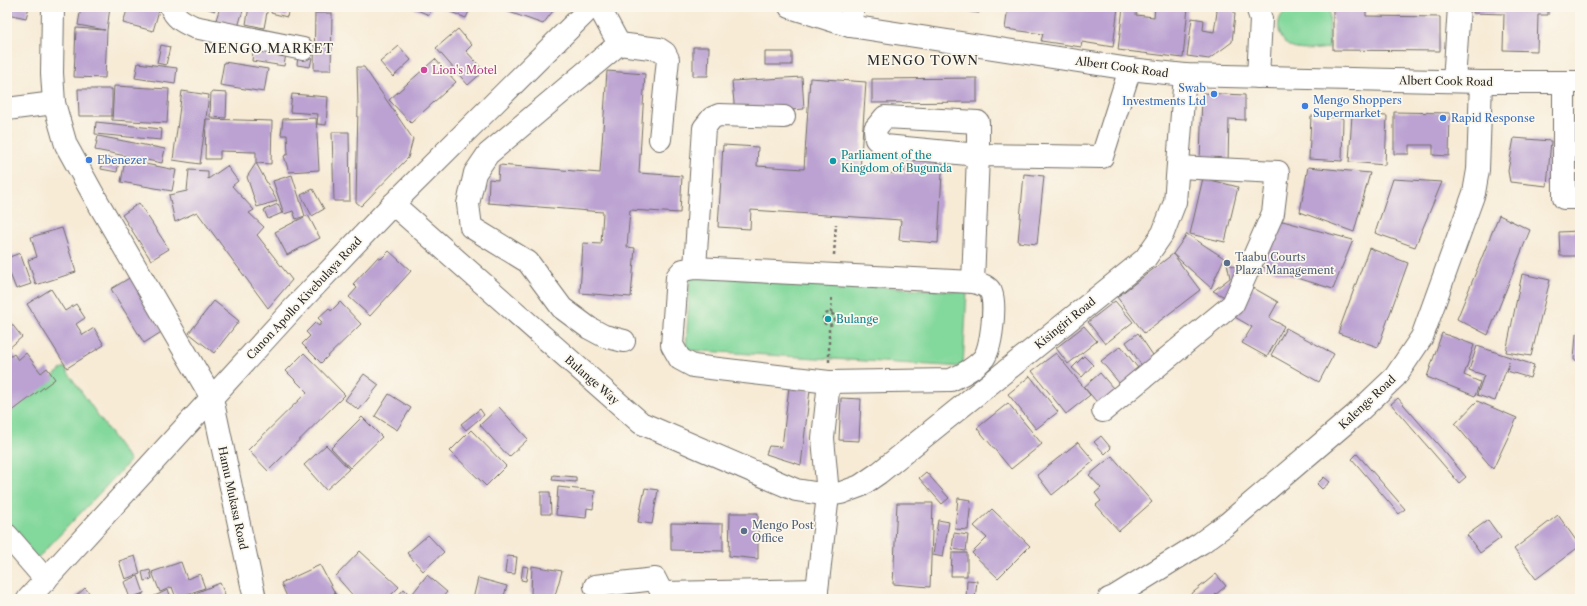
<svg xmlns="http://www.w3.org/2000/svg" width="1587" height="606" viewBox="0 0 1587 606" font-family="'Libre Caslon Text',serif">
<style>
.green{fill:#83d89c;stroke:#578264}
.building{fill:#bba2d2}
.lines{fill:none;stroke-linecap:round;stroke-linejoin:round}
.minor-casing{stroke:#726e67;stroke-width:24}
.major-casing{stroke:#726e67;stroke-width:24}
.path{stroke:#726e67;stroke-width:2.5;stroke-dasharray:3 3;stroke-linecap:butt}
.minor{stroke:#fff;stroke-width:22}
.major{stroke:#fff;stroke-width:22}
.hotel-dot{fill:#d1479c;stroke:#fbf7ec;stroke-width:1.5}
.shop-dot{fill:#3f7fe0;stroke:#fbf7ec;stroke-width:1.5}
.culture-dot{fill:#0f9aa8;stroke:#fbf7ec;stroke-width:1.5}
.service-dot{fill:#5c6f8a;stroke:#fbf7ec;stroke-width:1.5}
.labels{text-anchor:middle;stroke-width:3.5;stroke-linejoin:round;paint-order:stroke}
.street-label{font-size:11px;fill:#2b2b2b;stroke:#fbf7ec}
.hotel-label{font-size:11px;fill:#b23c85;stroke:#fbf7ec;text-anchor:start}
.shop-label{font-size:11px;fill:#366cbe;stroke:#fbf7ec;text-anchor:start}
.culture-label{font-size:11px;fill:#0d838f;stroke:#fbf7ec;text-anchor:start}
.service-label{font-size:11px;fill:#4e5e75;stroke:#fbf7ec;text-anchor:start}
.quarter-label{font-size:13px;letter-spacing:1px;fill:#2b2b2b;stroke:#fbf7ec}
</style>
<rect width="100%" height="100%" fill="#fbf7ec"/>
<filter id="ink" filterUnits="userSpaceOnUse"><feTurbulence type="fractalNoise" baseFrequency=".025" numOctaves="2"/><feDisplacementMap in="SourceGraphic" scale="8" xChannelSelector="R" yChannelSelector="G"/><feConvolveMatrix kernelMatrix="1 2 1 2 8 2 1 2 1" color-interpolation-filters="sRGB"/></filter>
<filter id="wash" filterUnits="userSpaceOnUse"><feTurbulence type="fractalNoise" baseFrequency=".012" numOctaves="4" result="noise"/><feDisplacementMap in="SourceGraphic" scale="16" xChannelSelector="R" yChannelSelector="G"/><feGaussianBlur stdDeviation="0.9" result="paint"/><feColorMatrix in="noise" values="0 0 0 0 0 0 0 0 0 0 0 0 0 0 0 0 0 1.4 0 .05"/><feComposite in="paint" operator="in"/></filter>
<g filter="url(#wash)">
<rect width="100%" height="100%" fill="#f7ebd6"/>
<!-- green -->
<g class="green">
<path d="M1290 7H1330L1329 48C1318 49 1307 51 1297 49 1283 48 1274 28 1281 16 1283 13 1287 10 1290 7Z"/>
<path d="M690 275 967 292 963 367 686 350Z"/>
<path d="M64 367 130 461 34 562 7 536V415Z"/>
</g>
<g id="blocks">
<!-- building -->
<g class="building">
<path d="M7 7H29L26 18 12 15 7 13Z"/>
<path d="M81 7H110L107 30 105 78 74 77 76 28 105 30 78 25Z"/>
<path d="M128 7H160L153 31 123 23Z"/>
<path d="M202 7H217L215 11Z"/>
<path d="M220 7H244L238 27 216 20Z"/>
<path d="M249 7H268L264 28 246 24Z"/>
<path d="M272 7H289L287 17 271 13Z"/>
<path d="M410 7H432L429 15Z"/>
<path d="M438 7H471L466 18Z"/>
<path d="M495 7H556L543 24Z"/>
<path d="M965 7H980L979 13 965 11Z"/>
<path d="M1008 7H1118L1113 47 1082 42 1081 47 1041 41 1043 34 1005 29Z"/>
<path d="M1123 7H1137L1136 15 1154 17 1155 7H1188L1183 58 1118 50Z"/>
<path d="M1215 7H1231L1235 14 1232 42 1209 59 1187 56 1192 18 1204 20 1203 30 1214 32 1217 12Z"/>
<path d="M1333 7H1366V16L1440 17V51L1333 50Z"/>
<path d="M1473 7H1548V15H1538L1537 51 1503 50 1504 14 1473 13Z"/>
<path d="M315 13H332L331 70H314Z"/>
<path d="M458 29 472 45 466 51 484 71 468 85 436 48Z"/>
<path d="M254 42 287 47 284 66 252 61Z"/>
<path d="M161 45 170 47 166 65 157 63Z"/>
<path d="M399 46 411 60 393 77 380 62Z"/>
<path d="M693 47H709L708 76H693Z"/>
<rect x="765" y="52" width="27" height="13"/>
<path d="M298 56 312 58 310 67 297 65Z"/>
<path d="M435 59 456 82 411 123 389 100Z"/>
<path d="M224 62 268 69 264 92 220 85Z"/>
<path d="M138 63 177 68 175 84 135 78Z"/>
<path d="M357 67H364L413 139 408 158 361 206 356 202 358 106Z"/>
<path d="M607 71 645 74 639 173 682 176 680 213 630 210 627 247 635 248 631 297 580 293 583 243 601 244 603 212 488 203 489 179 498 180 499 165 600 173Z"/>
<path d="M802 77 804 109 735 114 732 81Z"/>
<path d="M810 78 866 82 860 171 904 174 905 153 943 156 938 243 899 240 901 220 751 210 750 229 718 227 723 145 758 147 757 166 804 169Z"/>
<path d="M977 78V102L872 103V79Z"/>
<path d="M114 86 169 89 167 123 112 120Z"/>
<path d="M78 89H112V116H79Z"/>
<path d="M182 91 209 95 200 164 173 160Z"/>
<path d="M211 92 227 93 226 118 210 117Z"/>
<path d="M1202 93 1245 95V120L1229 119 1228 163 1200 162Z"/>
<path d="M292 94 328 97 326 125 317 124 318 114 290 112Z"/>
<path d="M1394 112 1450 113 1449 156 1433 155V145H1409V154H1394Z"/>
<path d="M1352 114 1387 116 1385 165 1349 162Z"/>
<path d="M1311 116 1343 118 1342 161 1309 159Z"/>
<path d="M1578 116H1580V187H1574Z"/>
<path d="M316 118 319 170 289 172 284 156 288 154 287 135H281L283 119Z"/>
<path d="M206 119 272 121 271 164 256 163V152L220 151V159H205Z"/>
<path d="M96 122 162 129 161 140 95 134Z"/>
<path d="M332 132H349L350 201H334Z"/>
<path d="M98 136 165 149 162 163 95 150Z"/>
<path d="M1514 138 1551 141 1547 186 1510 182 1508 171Z"/>
<path d="M103 157 119 160 117 172 101 169Z"/>
<path d="M125 160 176 170 172 191 121 182Z"/>
<path d="M256 163 277 201 257 207 247 177Z"/>
<path d="M227 166 238 181 232 186 254 210 249 213 264 227 257 235 292 280 268 308 197 212 175 222 169 195 187 191 189 170 208 171V179Z"/>
<path d="M1308 167 1370 173 1354 232 1300 212Z"/>
<path d="M1024 174 1044 176 1037 244 1018 242Z"/>
<path d="M292 175 305 216 296 219 293 211 284 214 273 181Z"/>
<path d="M1203 178 1238 187 1225 242 1190 234Z"/>
<path d="M1393 179 1442 182 1415 247 1375 233Z"/>
<path d="M313 189 324 209 312 216 301 195Z"/>
<path d="M139 203 169 249 151 260 122 215Z"/>
<path d="M278 204 282 213 268 219 264 210Z"/>
<path d="M308 215 320 238 287 255 275 232Z"/>
<path d="M1499 215 1530 230 1488 335 1457 319Z"/>
<path d="M1279 220 1353 240 1333 289 1262 267Z"/>
<path d="M62 228 76 272 36 285 28 260 37 257 31 237Z"/>
<path d="M1579 231V256H1560L1559 232Z"/>
<path d="M1187 234 1224 258 1211 288 1173 254 1200 290 1144 333 1117 297 1173 254Z"/>
<path d="M1369 248 1408 263 1378 347 1338 333Z"/>
<path d="M389 251 411 271 370 316 349 297 357 288 353 284 378 257 381 259Z"/>
<path d="M20 253 31 284 16 289 7 266V258Z"/>
<path d="M1227 263 1241 270 1227 298 1213 291 1230 278Z"/>
<path d="M1522 274 1550 280 1531 356 1506 352Z"/>
<path d="M131 277 163 331 144 343 111 289Z"/>
<path d="M1250 286 1278 302 1269 318 1284 326 1267 357 1242 343 1252 327 1233 316Z"/>
<path d="M51 289 65 311 76 304 85 318 76 324 83 335 94 328 104 345 67 368 27 304Z"/>
<path d="M214 301 239 321 214 353 189 333Z"/>
<path d="M1115 301 1133 322 1105 344 1088 322Z"/>
<path d="M340 302 361 324 321 363 302 344 310 336 306 332 315 323 319 326 322 322 318 318 329 308 331 311Z"/>
<path d="M7 318 22 337 7 350Z"/>
<path d="M1084 326 1097 341 1068 364 1056 348Z"/>
<path d="M1286 328 1334 354 1319 382 1271 355Z"/>
<path d="M1138 333 1159 364 1146 372 1126 342Z"/>
<path d="M1442 333 1474 345 1464 375 1480 382 1475 396 1427 377Z"/>
<path d="M1576 334H1580V360H1574Z"/>
<path d="M1121 346 1144 376 1125 390 1101 361Z"/>
<path d="M1477 346 1534 365 1530 378 1507 371 1509 362 1495 401 1477 395 1484 375 1469 370Z"/>
<path d="M26 353 41 373 47 368 55 379 7 415V359L14 354 18 360Z"/>
<path d="M304 353 345 395 268 471 248 450 307 392 286 371Z"/>
<path d="M1056 353 1090 395 1066 414 1032 371Z"/>
<path d="M1084 356 1093 365 1082 377 1072 368Z"/>
<path d="M1100 373 1119 395 1103 409 1084 387Z"/>
<path d="M364 374 379 385 359 410 345 400Z"/>
<path d="M1030 376 1058 412 1036 429 1008 394Z"/>
<path d="M789 387 810 390 801 465 766 454 769 446 782 447Z"/>
<path d="M389 394 411 408 397 430 375 416Z"/>
<path d="M841 398 861 399 859 441 839 440Z"/>
<path d="M1398 398 1466 477 1459 483 1391 404Z"/>
<path d="M1477 401 1517 418 1493 469 1455 424Z"/>
<path d="M1008 403 1042 444 1011 469 977 428Z"/>
<path d="M499 407 528 439 509 457 480 425Z"/>
<path d="M480 409 484 415 466 430 461 424Z"/>
<path d="M362 417 382 437 350 468 331 448Z"/>
<path d="M471 430 506 466 486 486 450 451Z"/>
<path d="M1101 436 1111 448 1105 454 1094 442Z"/>
<path d="M1078 442 1094 461 1052 495 1037 475Z"/>
<path d="M326 445 349 469 326 490 304 465Z"/>
<path d="M1357 454 1405 509 1399 514 1352 459Z"/>
<path d="M1112 456 1152 502 1119 531 1096 505 1101 501 1095 493 1101 488 1089 475Z"/>
<path d="M926 472 949 498 942 504 919 478Z"/>
<path d="M553 475 576 477V482L552 480Z"/>
<path d="M1324 477 1330 482 1322 489 1317 484Z"/>
<path d="M558 487 595 491 593 509 587 508 586 518 556 515Z"/>
<path d="M645 488 658 490 652 524 638 522Z"/>
<path d="M541 492H550L551 514H541Z"/>
<path d="M958 498 971 500 968 530 955 529Z"/>
<path d="M897 503H933L930 587 893 584Z"/>
<path d="M992 509 1030 546 998 578 972 553 987 538 974 526Z"/>
<path d="M730 513H758V559L729 556Z"/>
<path d="M1558 515 1580 546 1536 579 1514 549Z"/>
<path d="M938 520 949 522 943 557 933 555Z"/>
<path d="M1488 520 1501 538 1480 553 1467 535Z"/>
<path d="M671 523 723 524V551L671 550Z"/>
<path d="M954 533 968 535 966 551 952 549Z"/>
<path d="M428 535 444 552 423 571 407 553Z"/>
<path d="M360 551 399 587 387 599H356L336 576Z"/>
<path d="M952 553H967V576H951Z"/>
<path d="M135 556 140 574 125 579 119 561Z"/>
<path d="M507 556 517 557 515 574 505 573Z"/>
<path d="M181 562 187 579 200 574 205 588 176 598 172 587 160 592 152 572Z"/>
<path d="M320 565 338 599H288L281 583Z"/>
<path d="M523 566 528 567 526 581 521 580Z"/>
<path d="M532 566 562 571 554 599 531 594Z"/>
<path d="M150 570 152 579 144 581 142 572Z"/>
<path d="M1216 574 1226 586 1215 595 1218 599H1185Z"/>
<path d="M427 575 447 592 441 599H413L410 597Z"/>
<path d="M138 576 144 593 130 598 124 582Z"/>
<path d="M478 578 507 586 503 599H473Z"/>
<path d="M967 580 977 581 975 599H966Z"/>
<path d="M220 583 227 599H181Z"/>
<path d="M85 588 94 598 93 599H73Z"/>
<path d="M404 589 408 593 403 599H395Z"/>
<path d="M168 590 172 599H148Z"/>
<path d="M142 594 145 599H133Z"/>
<path d="M580 595 581 599H562V596Z"/>
</g>
</g>
</g>
<g filter="url(#ink)">
<use href="#blocks" fill-opacity="0" stroke="#726e67" stroke-width="1"/>
<g class="lines">
<!-- minor casing -->
<g class="minor-casing">
<g id="minor">
<path d="M53 7 52 73 54 103 66 145 93 194 212 398 255 599"/>
<path d="M171 7C175 18 183 22 194 27L303 49"/>
<path d="M599 7 619 44 488 154 475 173 468 204 471 227 528 262 562 308 589 328 604 336 624 341"/>
<path d="M1257 7 1261 19 1258 77"/>
<path d="M619 44 659 49 665 53 668 59 660 139"/>
<path d="M1454 81 1459 7"/>
<path d="M1564 82V198H1580"/>
<path d="M7 109 54 103"/>
<path d="M695 268 973 282C980 284 987 285 991 292 996 304 992 349 983 359 975 368 962 375 951 380L829 382 693 366 680 359 672 345 677 277 683 270Z"/>
<path d="M695 268 704 128 712 118 719 115 784 117"/>
<path d="M973 282 978 155V122L885 117 875 129 876 139 885 146 978 155 1102 157 1130 69"/>
<path d="M1103 411 1233 304 1273 213 1278 172 1178 167"/>
<path d="M828 495 823 438 829 382"/>
<path d="M7 535 46 580"/>
<path d="M595 586 655 579 662 593 817 590"/>
<path d="M1109 599 1114 597 1201 543 1227 524 1355 415 1395 377 1422 337 1474 193 1478 170 1481 82"/>
</g>
</g>
<!-- major casing -->
<g class="major-casing">
<g id="major">
<path d="M790 7 850 26 1130 69 1185 75 1481 82H1580"/>
<path d="M850 26 853 7"/>
<path d="M393 204 641 423 796 490 828 495 841 493 860 486 879 473 1145 259 1163 233 1175 202 1185 75"/>
<path d="M28 599 292 310 393 204 591 7"/>
<path d="M816 599 828 495"/>
</g>
</g>
<!-- path -->
<g class="path">
<path d="M834 255 836 224"/>
<circle cx="829" cy="319" r="6"/>
<path d="M831 313 832 295"/>
<path d="M829 362V326"/>
</g>
<!-- minor -->
<use href="#minor" class="minor"/>
<!-- major -->
<use href="#major" class="major"/>
</g>
</g>
<!-- markers -->
<circle class="hotel-dot" cx="424" cy="70" r="4"/>
<g class="shop-dot">
<circle cx="1214" cy="94" r="4"/>
<circle cx="1305" cy="106" r="4"/>
<circle cx="1443" cy="118" r="4"/>
<circle cx="89" cy="160" r="4"/>
</g>
<g class="culture-dot">
<circle cx="833" cy="161" r="4"/>
<circle cx="828" cy="319" r="4"/>
</g>
<g class="service-dot">
<circle cx="1227" cy="263" r="4"/>
<circle cx="744" cy="531" r="4"/>
</g>
<g class="labels">
<!-- street labels -->
<g class="street-label">
<text transform="translate(1122 67) rotate(8)" y="4">Albert Cook Road</text>
<text transform="translate(1446 81) rotate(1)" y="4">Albert Cook Road</text>
<text transform="translate(304 298) rotate(-47)" y="4">Canon Apollo Kivebulaya Road</text>
<text transform="translate(1065 323) rotate(-39)" y="4">Kisingiri Road</text>
<text transform="translate(592 380) rotate(41)" y="4">Bulange Way</text>
<text transform="translate(1367 402) rotate(-43)" y="4">Kalenge Road</text>
<text transform="translate(233 498) rotate(78)" y="4">Hamu Mukasa Road</text>
</g>
<!-- hotel labels -->
<g class="hotel-label">
<text x="432" y="74">Lion's Motel</text>
</g>
<!-- shop labels -->
<g class="shop-label">
<text x="1206" y="92" text-anchor="end">Swab<tspan x="1206" dy="13">Investments Ltd</tspan></text>
<text x="1313" y="104">Mengo Shoppers<tspan x="1313" dy="13">Supermarket</tspan></text>
<text x="1451" y="122">Rapid Response</text>
<text x="97" y="164">Ebenezer</text>
</g>
<!-- culture labels -->
<g class="culture-label">
<text x="841" y="159">Parliament of the<tspan x="841" dy="13">Kingdom of Bugunda</tspan></text>
<text x="836" y="323">Bulange</text>
</g>
<!-- service labels -->
<g class="service-label">
<text x="1235" y="261">Taabu Courts<tspan x="1235" dy="13">Plaza Management</tspan></text>
<text x="752" y="529">Mengo Post<tspan x="752" dy="13">Office</tspan></text>
</g>
<!-- quarter labels -->
<g class="quarter-label">
<text x="269" y="53">MENGO MARKET</text>
<text x="923" y="65">MENGO TOWN</text>
</g>
</g>
<!-- margin -->
<rect width="1587" height="606" fill="none" stroke="#fbf7ec" stroke-width="24"/>
</svg>
